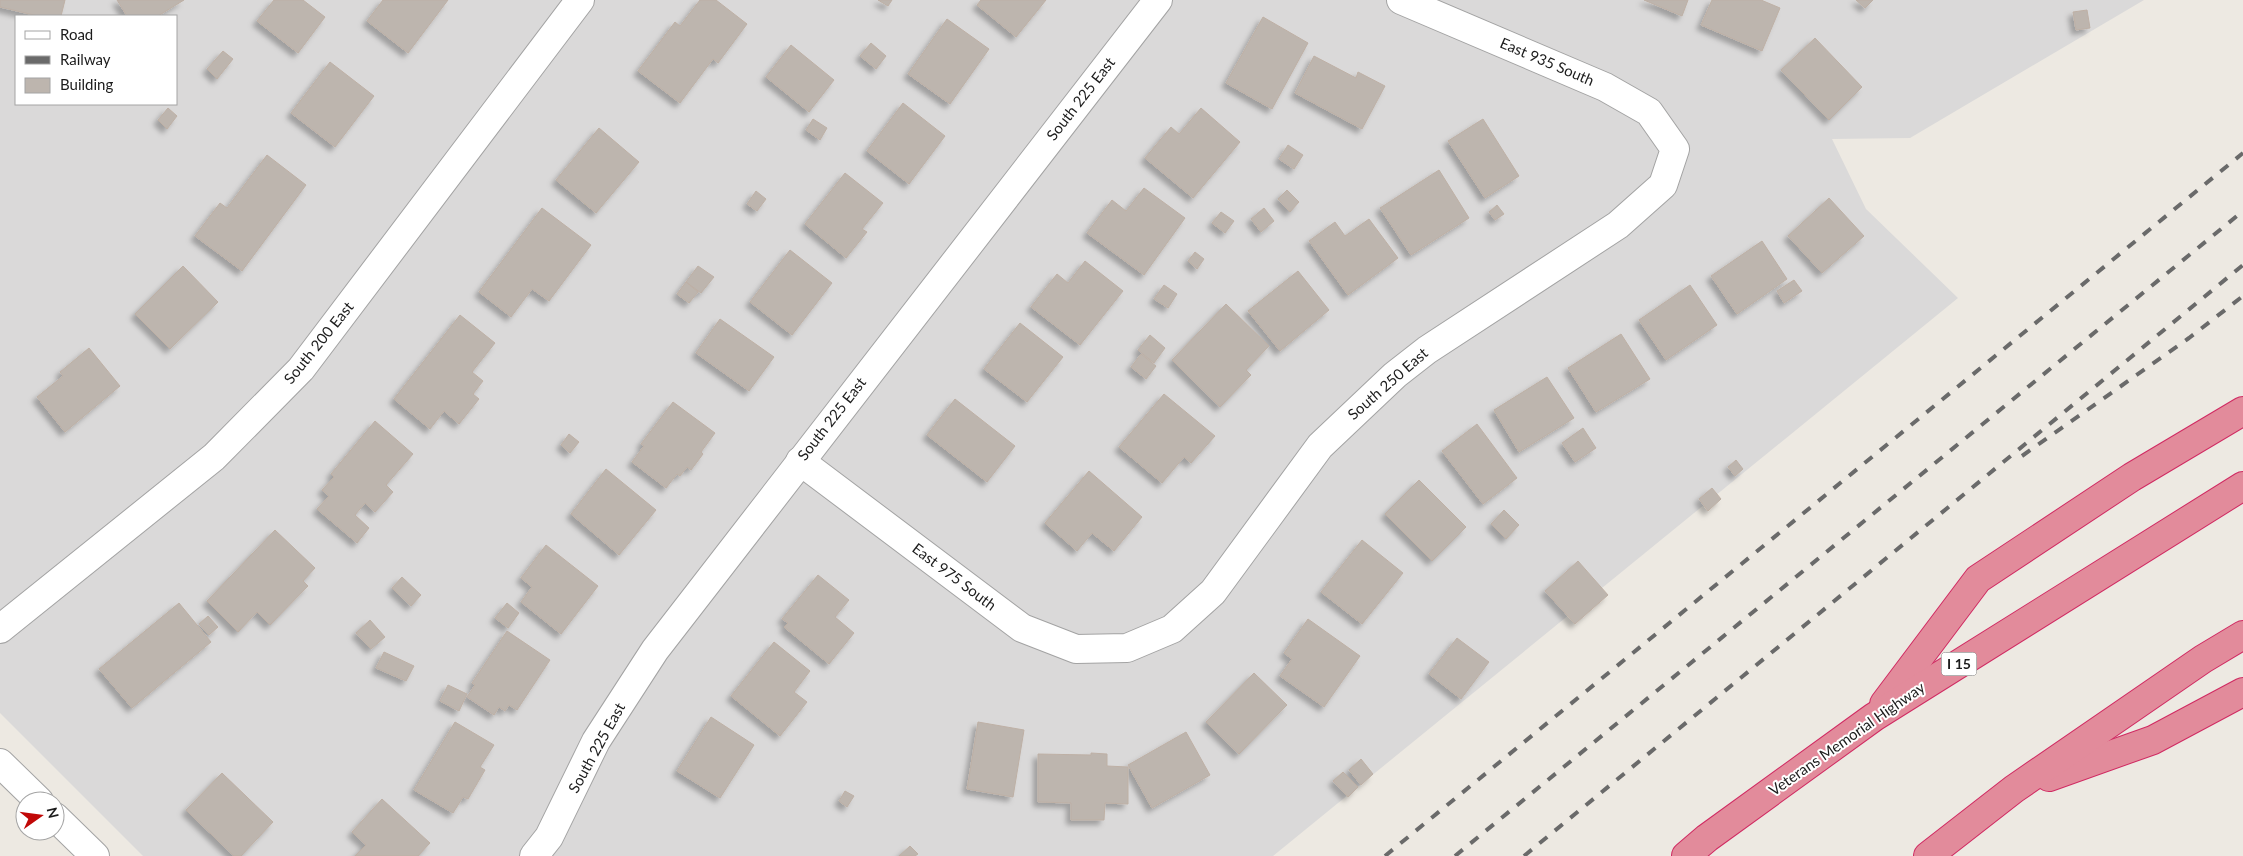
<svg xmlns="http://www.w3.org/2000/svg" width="2243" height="856" viewBox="0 0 2243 856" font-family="Lato,sans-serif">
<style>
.residential{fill:#dad9d9;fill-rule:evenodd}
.building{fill:#bdb5ae;stroke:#beb0a5;filter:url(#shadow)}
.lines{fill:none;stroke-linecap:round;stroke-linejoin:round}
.minor-casing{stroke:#a3a3a3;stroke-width:30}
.motorway-casing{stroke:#d02a62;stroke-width:30}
.minor{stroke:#fff;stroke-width:28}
.motorway{stroke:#e28b9b;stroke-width:28}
.rail{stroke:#6a6a6a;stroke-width:4;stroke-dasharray:10 10;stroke-linecap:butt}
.labels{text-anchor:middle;stroke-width:4;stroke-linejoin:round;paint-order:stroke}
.shield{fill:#fff;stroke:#606060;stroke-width:1}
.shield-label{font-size:14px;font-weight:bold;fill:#1c1c1c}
.street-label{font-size:15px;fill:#1c1c1c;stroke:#fff}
</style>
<defs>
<filter id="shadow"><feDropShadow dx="-4.5" dy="4.5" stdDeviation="2.5" flood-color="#0004"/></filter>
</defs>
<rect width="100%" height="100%" fill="#ede9e2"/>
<!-- residential -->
<path class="residential" d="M0 0H2144L1910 138 1832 139 1866 209 1958 298 1273 856H143L0 713ZM16 16H176V104H16Z"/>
<!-- building -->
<g class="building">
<path d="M0 0H65L61 16H38L0 7Z"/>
<path d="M117 0H184L158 16H127Z"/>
<path d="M274 0H303L325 17 298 53 257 21Z"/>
<path d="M383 0H448L408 53 367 21Z"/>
<path d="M700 0H716L747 24 718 63 713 59 680 103 638 71 675 22 680 26Z"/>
<path d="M878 0H892L888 6Z"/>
<path d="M981 0H1046L1016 37 977 5Z"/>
<path d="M1644 0H1688L1682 16Z"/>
<path d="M1712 0H1761L1780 8 1762 51 1701 25Z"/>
<path d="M1856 0H1873L1865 8Z"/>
<path d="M2087 10 2090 28 2076 30 2073 12Z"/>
<path d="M1263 17 1308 43 1272 109 1226 83Z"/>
<path d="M947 19 989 49 950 104 908 74Z"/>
<path d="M1815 38 1862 87 1829 120 1781 70Z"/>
<path d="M871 43 886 56 876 69 860 56Z"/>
<path d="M791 45 834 80 809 112 766 77Z"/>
<path d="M223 51 233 59 217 79 207 69Z"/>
<path d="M1314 56 1356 78 1358 72 1385 86 1362 129 1295 93Z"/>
<path d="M330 62 374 96 335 147 291 113Z"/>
<path d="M903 103 945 136 909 184 867 151Z"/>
<path d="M168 108 177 116 167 129 158 120Z"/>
<path d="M1201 108 1240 142 1193 198 1145 158 1171 127 1179 134Z"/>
<path d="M813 119 827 128 820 140 806 130Z"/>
<path d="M1483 119 1519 176 1485 198 1448 141Z"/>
<path d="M599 128 639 162 596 213 556 180Z"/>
<path d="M1288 145 1303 155 1294 169 1279 159Z"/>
<path d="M267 155 306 185 242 271 195 236 220 203 227 208Z"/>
<path d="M1439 170 1469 218 1411 255 1380 208Z"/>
<path d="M845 173 883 203 862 229 867 232 846 258 805 224Z"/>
<path d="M1144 188 1185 218 1144 275 1087 233 1112 200 1126 211Z"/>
<path d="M1287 190 1299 202 1290 212 1278 199Z"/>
<path d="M756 191 766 199 757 211 747 204Z"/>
<path d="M1829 198 1864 236 1822 273 1788 236Z"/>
<path d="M1497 205 1504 214 1495 220 1489 212Z"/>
<path d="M542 208 591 245 549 301 532 289 511 317 479 292Z"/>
<path d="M1264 208 1274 221 1261 232 1251 219Z"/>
<path d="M1221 212 1234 221 1225 233 1212 223Z"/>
<path d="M1369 219 1398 258 1348 295 1309 241 1335 222 1345 236Z"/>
<path d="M1762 241 1787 279 1737 314 1711 276Z"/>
<path d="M790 250 832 283 792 335 750 302Z"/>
<path d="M1195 252 1204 259 1197 269 1188 261Z"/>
<path d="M1085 261 1123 291 1080 345 1031 307 1057 274 1068 283Z"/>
<path d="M183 266 218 302 170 349 135 314Z"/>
<path d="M698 266 714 277 701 293 686 282Z"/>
<path d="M1298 271 1329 310 1280 351 1248 311Z"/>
<path d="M1794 280 1802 291 1784 303 1777 291Z"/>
<path d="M686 282 698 292 689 303 677 294Z"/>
<path d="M1164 285 1177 294 1168 308 1154 299Z"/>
<path d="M1690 285 1717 325 1666 360 1639 320Z"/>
<path d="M1226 304 1269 346 1246 370 1251 375 1220 407 1172 360Z"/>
<path d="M460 315 495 343 472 372 483 381 473 394 479 399 459 424 444 411 430 429 394 399Z"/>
<path d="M720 319 774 357 749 391 696 353Z"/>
<path d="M1020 323 1063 357 1027 402 984 369Z"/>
<path d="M1621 334 1650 379 1596 412 1568 368Z"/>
<path d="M1150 335 1165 348 1154 363 1138 350Z"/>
<path d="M89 348 120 386 65 432 37 397 63 376 60 372Z"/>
<path d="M1141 354 1156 366 1146 379 1131 367Z"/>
<path d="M1547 377 1574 418 1519 452 1494 410Z"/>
<path d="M1164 394 1215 436 1191 463 1184 457 1162 483 1119 447Z"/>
<path d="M955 399 1015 446 987 482 927 435Z"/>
<path d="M673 402 715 433 701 452 703 454 691 470 687 467 680 476 677 474 666 488 632 462 644 446 641 444Z"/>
<path d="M375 421 413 454 386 485 393 492 375 512 365 503 355 515 369 528 357 543 317 509 329 496 322 490 334 477 331 474Z"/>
<path d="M1477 424 1517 478 1483 504 1442 451Z"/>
<path d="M1583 428 1596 448 1575 462 1562 443Z"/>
<path d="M569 434 579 442 570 453 561 445Z"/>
<path d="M1736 460 1743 469 1735 476 1728 467Z"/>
<path d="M606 469 656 510 619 555 571 514Z"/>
<path d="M1089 471 1142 517 1114 551 1092 533 1077 551 1045 523Z"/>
<path d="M1419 480 1466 527 1432 561 1385 514Z"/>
<path d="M1712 488 1721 499 1708 511 1699 499Z"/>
<path d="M1504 510 1519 525 1506 539 1491 524Z"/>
<path d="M275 530 315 568 303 581 308 586 270 625 257 612 238 632 207 601Z"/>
<path d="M1362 540 1403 573 1362 624 1321 592Z"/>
<path d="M546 545 598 586 561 634 521 602 532 587 521 578Z"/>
<path d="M1578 561 1608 595 1575 624 1545 591Z"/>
<path d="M818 575 849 600 835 617 854 633 829 664 784 627 788 623 782 619Z"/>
<path d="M402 577 421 595 411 606 392 588Z"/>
<path d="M179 603 211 642 132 708 99 669Z"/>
<path d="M507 603 519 613 508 628 495 618Z"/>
<path d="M208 616 218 627 209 635 199 624Z"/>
<path d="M1308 619 1360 656 1324 707 1280 676 1292 659 1284 653Z"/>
<path d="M370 620 385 637 371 649 356 633Z"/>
<path d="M507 631 550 660 517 710 509 705 505 711 499 707 494 715 467 697 475 685 472 683Z"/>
<path d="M1457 638 1489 662 1461 699 1429 674Z"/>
<path d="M774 642 810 671 794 692 807 702 780 736 731 696Z"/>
<path d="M384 652 414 666 406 681 376 668Z"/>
<path d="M1254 673 1287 705 1239 754 1206 722Z"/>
<path d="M448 685 467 694 459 711 440 701Z"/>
<path d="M711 717 754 745 720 798 677 771Z"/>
<path d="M455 722 494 745 480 767 485 770 468 799 463 797 453 813 414 790Z"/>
<path d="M978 722 1024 730 1013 797 967 789Z"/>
<path d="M1186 732 1210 775 1152 808 1128 765Z"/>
<path d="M1091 753 1107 754V766L1128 767V804L1105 803 1104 820H1071V803L1038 802V754L1091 755Z"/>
<path d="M1361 759 1373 774 1361 785 1349 770Z"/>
<path d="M1343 772 1358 787 1348 797 1333 781Z"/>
<path d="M222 773 273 822 241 856H234L186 810Z"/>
<path d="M845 791 854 796 847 807 839 801Z"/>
<path d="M382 799 430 843 418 856H355L366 845 352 832Z"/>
<path d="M910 846 918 854 915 856H899Z"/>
</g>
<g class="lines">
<!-- minor casing -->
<g class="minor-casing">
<g id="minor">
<path d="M800 461 1022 628 1076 649 1127 648 1172 629 1213 592 1320 446 1395 375 1427 350 1618 225 1663 185 1675 149 1649 112 1605 87 1401 0"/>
<path d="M0 629 214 457 301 369 580 0"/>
<path d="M0 763 39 801"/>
<path d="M55 817 95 856"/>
<path d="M534 856 549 837 596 741 655 650 1158 0"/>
</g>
</g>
<!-- motorway casing -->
<g class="motorway-casing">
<g id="motorway">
<path d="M1884 704 1978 579 2132 477 2243 411"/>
<path d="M2049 777 2153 740 2243 692"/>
<path d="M1686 856 1707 838 1874 717 2243 486"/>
<path d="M1928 856 2014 789 2203 659 2243 635"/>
</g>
</g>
<!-- minor -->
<use href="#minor" class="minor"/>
<!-- motorway -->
<use href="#motorway" class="motorway"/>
<!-- rail -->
<g class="rail">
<path d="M2022 456 2189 338 2243 296"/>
<path d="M1385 856 2243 153"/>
<path d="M1455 856 2243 211"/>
<path d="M1524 856 2243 265"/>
</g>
</g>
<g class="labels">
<!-- shield labels -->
<rect class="shield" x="1941.5" y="652.5" width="35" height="23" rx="4"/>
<g class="shield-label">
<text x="1959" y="669">I 15</text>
</g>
<!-- street labels -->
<g class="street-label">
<text transform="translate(1547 62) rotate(23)" y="5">East 935 South</text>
<text transform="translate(1081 99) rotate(-52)" y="5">South 225 East</text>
<text transform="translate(319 343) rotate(-51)" y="5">South 200 East</text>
<text transform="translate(1388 384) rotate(-41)" y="5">South 250 East</text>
<text transform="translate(832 419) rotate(-52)" y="5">South 225 East</text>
<text transform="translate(954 577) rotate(37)" y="5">East 975 South</text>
<text transform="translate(1847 739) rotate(-35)" y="5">Veterans Memorial Highway</text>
<text transform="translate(597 748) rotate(-61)" y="5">South 225 East</text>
</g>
</g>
<!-- legend -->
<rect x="15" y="15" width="162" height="90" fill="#ffffff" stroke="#a4a4a4"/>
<rect x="25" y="31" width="25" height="8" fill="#ffffff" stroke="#a4a4a4"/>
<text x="60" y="40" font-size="15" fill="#1c1c1c">Road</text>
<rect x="25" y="56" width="25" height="8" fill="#6a6a6a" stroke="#a4a4a4"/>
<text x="60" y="65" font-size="15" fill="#1c1c1c">Railway</text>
<rect x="25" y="78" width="25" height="15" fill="#bdb5ae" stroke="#a4a4a4"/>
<text x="60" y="90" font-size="15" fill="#1c1c1c">Building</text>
<!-- north arrow -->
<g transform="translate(40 816) rotate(76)"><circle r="24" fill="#ffffff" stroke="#a4a4a4"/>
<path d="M0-4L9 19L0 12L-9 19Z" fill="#c10807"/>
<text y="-8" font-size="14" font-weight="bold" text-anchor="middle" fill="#1c1c1c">N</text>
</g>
</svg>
